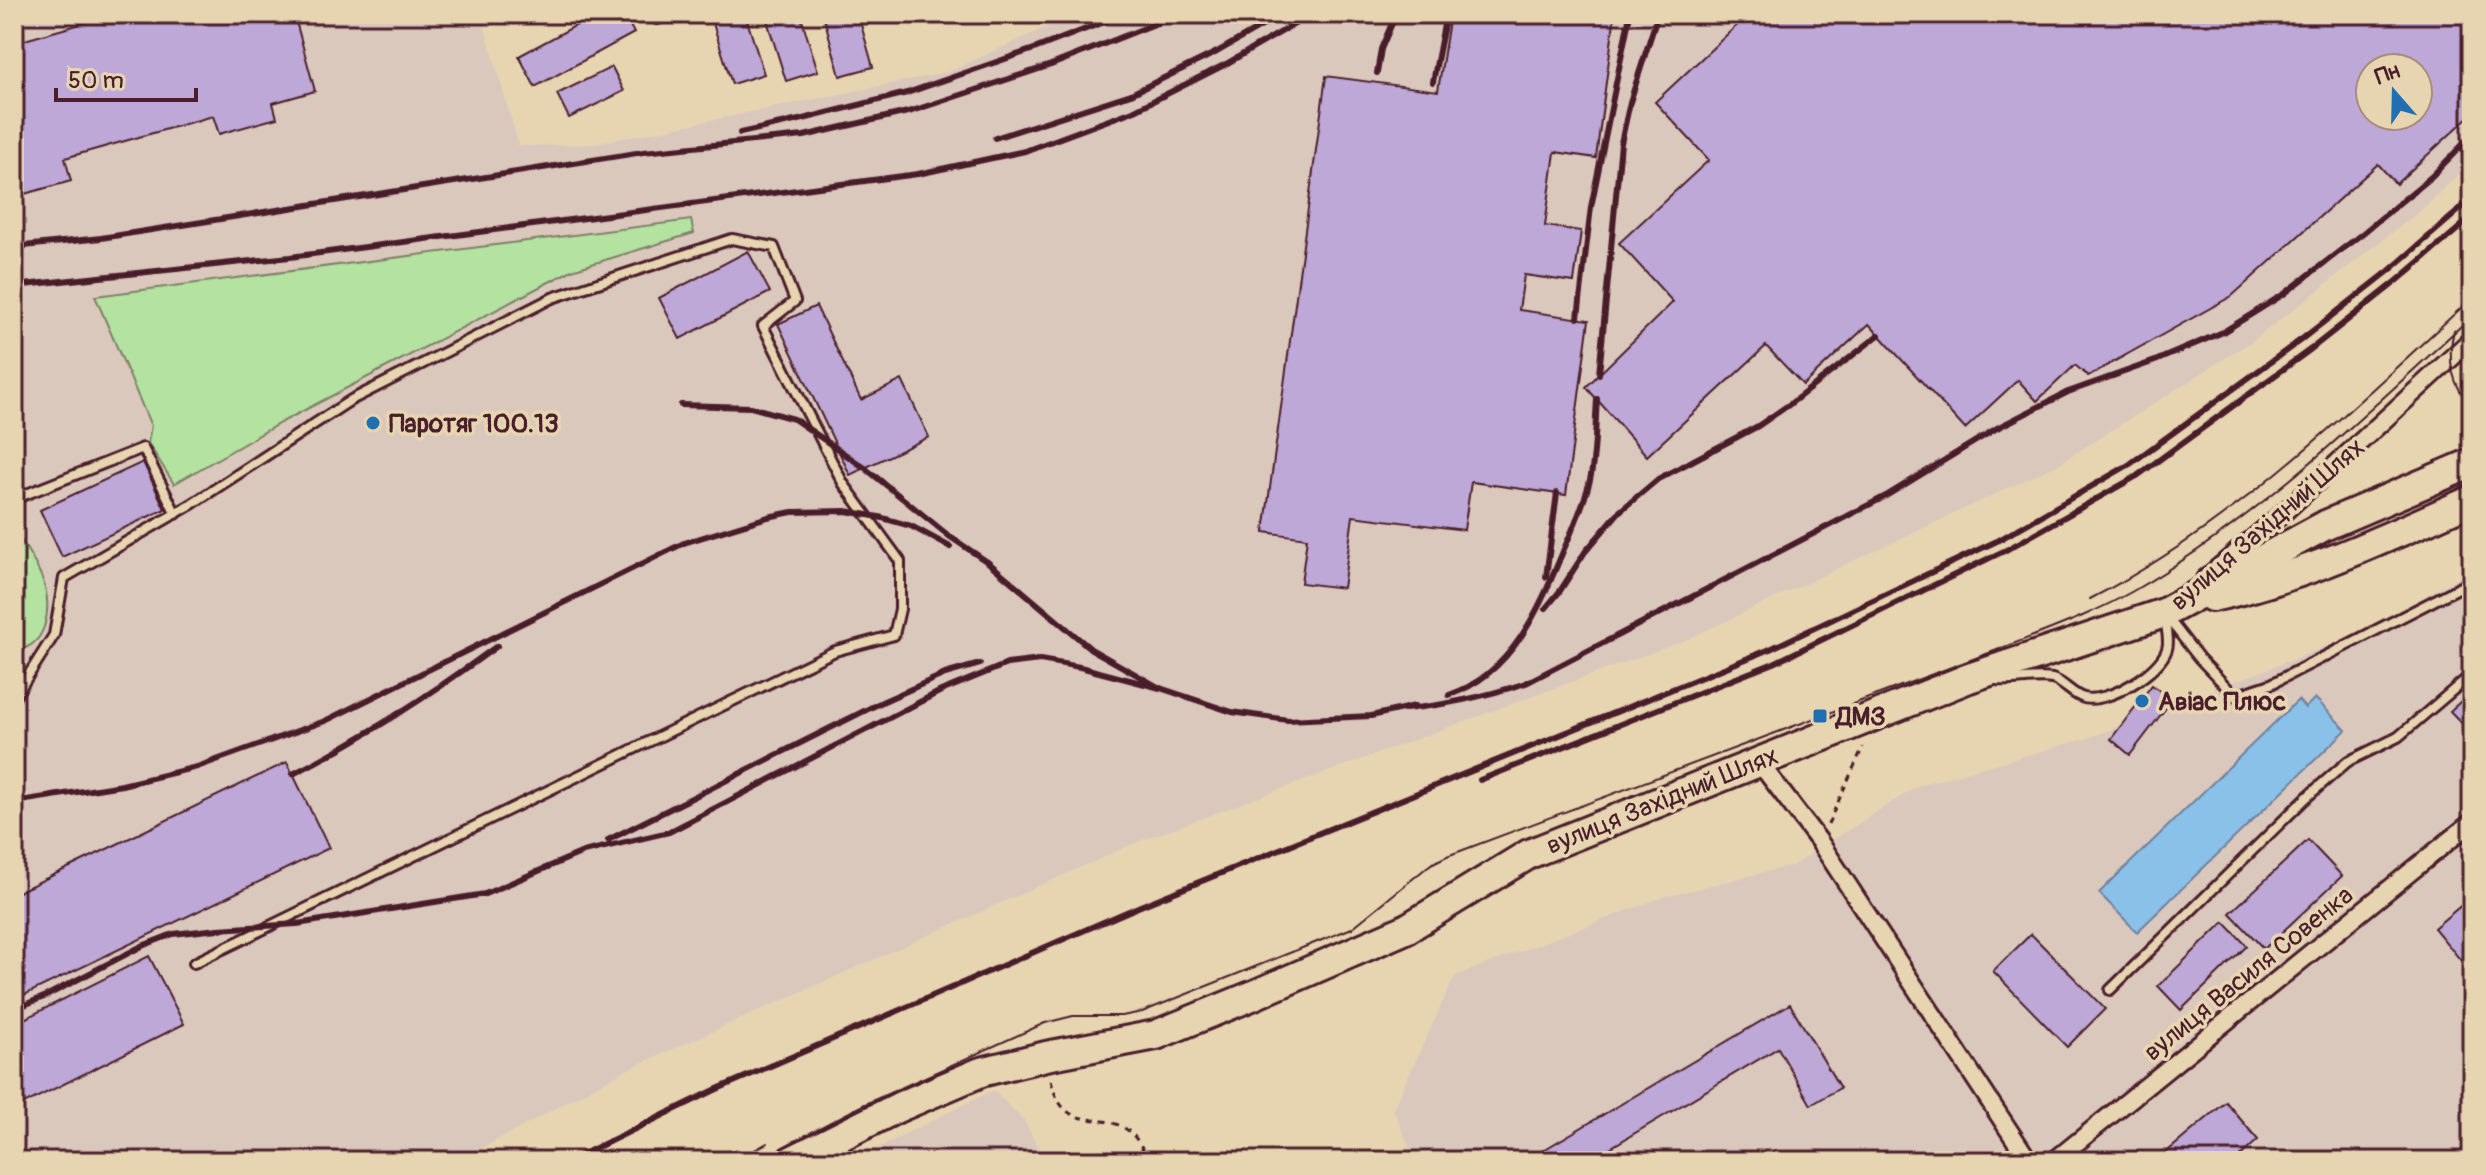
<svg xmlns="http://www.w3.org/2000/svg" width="2486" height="1175" viewBox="0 0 2486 1175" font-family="Pangolin,sans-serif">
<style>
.built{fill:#dbc8bd;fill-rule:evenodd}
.green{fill:#b3e2a1;stroke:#7e8066;stroke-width:2}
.water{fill:#8ac1e8;stroke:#70809c;stroke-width:2}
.building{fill:#bea8d7;stroke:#4a1f2b;stroke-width:2;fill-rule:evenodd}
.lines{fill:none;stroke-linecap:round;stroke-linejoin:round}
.lane-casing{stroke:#4a1f2b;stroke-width:14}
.street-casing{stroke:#4a1f2b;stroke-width:22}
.highway-casing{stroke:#4a1f2b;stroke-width:34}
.path{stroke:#4a1f2b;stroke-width:3;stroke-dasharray:6 6;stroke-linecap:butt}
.lane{stroke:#e7d5b2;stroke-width:8}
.street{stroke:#e7d5b2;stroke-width:16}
.highway{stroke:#e7d5b2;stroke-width:28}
.tram{stroke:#4a1f2b;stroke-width:2}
.rail{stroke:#4a1f2b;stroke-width:6}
.poi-dot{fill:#1f6fb2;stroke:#e7d5b2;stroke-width:3}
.labels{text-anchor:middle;stroke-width:7;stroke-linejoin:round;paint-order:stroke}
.poi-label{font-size:26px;font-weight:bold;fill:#4a1f2b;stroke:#e7d5b2;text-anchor:start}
.street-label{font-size:26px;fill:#4a1f2b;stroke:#e7d5b2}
</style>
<rect width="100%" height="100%" fill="#e7d5b2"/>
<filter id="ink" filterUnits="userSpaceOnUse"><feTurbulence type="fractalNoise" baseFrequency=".0125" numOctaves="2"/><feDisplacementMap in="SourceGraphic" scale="16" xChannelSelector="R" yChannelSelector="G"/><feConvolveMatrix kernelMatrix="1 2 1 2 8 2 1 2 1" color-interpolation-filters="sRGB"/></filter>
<g filter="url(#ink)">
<!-- built -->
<g class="built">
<path d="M14 14H481L519 146 594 144 948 72 1075 14H2472V161L2424 208 2254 340 2057 465 1686 640 1140 841 624 1071 459 1161H14ZM2370 68H2418V116H2370Z"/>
<path d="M2472 570V1161H1415L1393 1109 1455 976 1663 897 1793 865 1919 785 2088 738 2354 636Z"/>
<path d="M993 1090 1024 1120 1045 1161H852Z"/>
</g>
<!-- green -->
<g class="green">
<path d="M691 220 694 233 572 270 280 423 174 484 148 443 151 426 95 296Z"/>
<path d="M14 529C34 561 56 589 44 627 39 641 31 647 17 651L14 647V580L20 575 14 566Z"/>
</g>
<!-- water -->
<path class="water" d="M2315 698 2346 730 2137 932 2099 893 2298 700 2305 708Z"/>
<!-- building -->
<g class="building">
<path d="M116 14H294L315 91 273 103 277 118 219 134 213 116 65 158 71 181 14 197V43Z"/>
<path d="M597 14H624L634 33 535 87 519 56Z"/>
<path d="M710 14H745L764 74 732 84Z"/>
<path d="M765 14H800L818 71 786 81Z"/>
<path d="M823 14H858L873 67 840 76Z"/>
<path d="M1450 14H1615L1596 158 1555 152 1545 226 1581 231 1574 282 1524 275 1519 310 1589 320 1566 495 1471 482 1464 530 1353 516 1343 588 1301 583 1307 538 1264 532 1326 76 1438 91Z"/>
<path d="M2472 14V114L2396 184 2378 164 2232 296 2088 376 2075 365 2037 401 2018 380 1965 429 1869 324 1803 385 1766 346 1647 456 1586 387 1673 302 1619 243 1709 160 1655 102 1749 14ZM2370 68H2418V116H2370Z"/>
<path d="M612 67 624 91 569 118 557 94Z"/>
<path d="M748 251 770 292 680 339 659 298Z"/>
<path d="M816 306 861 400 902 380 929 437 850 475 778 324Z"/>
<path d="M143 462 165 509 62 557 40 510Z"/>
<path d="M2152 685 2172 700 2130 755 2111 739Z"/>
<path d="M2472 691V734L2450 711Z"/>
<path d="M287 762 329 848 14 1000V894Z"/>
<path d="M2308 840 2342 876 2264 949 2230 913Z"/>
<path d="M2463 904 2472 915V974L2434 928Z"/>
<path d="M2224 922 2247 946 2181 1010 2158 986Z"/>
<path d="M2031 934 2105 1009 2067 1047 1993 971Z"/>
<path d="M149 956 184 1024 14 1109V1024Z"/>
<path d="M1790 1004 1840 1088 1811 1105 1778 1048 1588 1161H1532L1530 1158Z"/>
<path d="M2226 1102 2258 1140 2235 1161H2156Z"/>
</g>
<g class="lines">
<!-- lane casing -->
<g class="lane-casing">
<g id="lane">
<path d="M650 14 657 19 673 14"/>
<path d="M14 499 143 448 176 514"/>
<path d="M2167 617 2199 658 2235 696 2271 684 2472 581"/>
<path d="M1996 680C2013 682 2036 676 2052 679 2064 682 2072 695 2084 698 2108 704 2160 672 2167 649 2170 641 2166 627 2165 618"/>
<path d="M14 698 54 635 64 578 192 504 351 400 552 298 732 239 774 247 795 301 763 326 843 483 900 561V609L894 635 835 651 194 963"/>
<path d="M2110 990 2307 797 2347 762 2398 737 2472 674"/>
</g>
</g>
<!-- street casing -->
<g class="street-casing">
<g id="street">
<path d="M2205 579 2281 515 2472 339"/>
<path d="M1758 761 1819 841 2029 1161"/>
<path d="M2054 1161 2472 822"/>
</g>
</g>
<!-- highway casing -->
<g class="highway-casing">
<g id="highway">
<path d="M2212 597C2305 577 2385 538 2472 500"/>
<path d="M791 1161 899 1107 981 1072 1046 1056 1156 1035 1254 995 1406 929 1529 854 1969 678 2164 613 2326 525 2472 463"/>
</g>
</g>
<!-- path -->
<g class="path">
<path d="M1828 824 1863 747"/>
<path d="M1051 1080C1064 1139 1103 1106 1132 1134 1139 1141 1145 1153 1149 1161"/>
</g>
<!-- lane -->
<use href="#lane" class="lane"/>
<!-- street -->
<use href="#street" class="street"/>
<!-- highway -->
<use href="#highway" class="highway"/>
<!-- tram -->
<g class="tram">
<path d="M2454 330C2447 358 2451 385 2472 406"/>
<path d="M2090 599C2235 525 2352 407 2472 298"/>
<path d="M735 1161 767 1143"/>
<path d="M757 1161 863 1105 1045 1023 1073 1016H1122L1142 1012 1352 928 1431 864 1447 856 2005 647C2048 630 2093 614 2133 591 2260 518 2365 414 2472 316"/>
</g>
<!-- rail -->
<g class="rail">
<path d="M1377 73 1381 49 1396 14"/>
<path d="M1433 82 1446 14"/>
<path d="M740 133 799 120 907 93 1034 49 1125 14"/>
<path d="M995 138 1131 94 1217 52 1283 14"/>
<path d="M14 247 101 238 643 152 804 136 912 111 1051 65 1180 14"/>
<path d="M14 286 290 257 918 174 1025 151 1133 111 1226 64 1312 14"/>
<path d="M1578 318 1591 207 1630 14"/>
<path d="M1599 374 1621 143 1630 102 1658 14"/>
<path d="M681 405 751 407 794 419 865 468 949 536 989 563 1091 649 1160 688 1232 712 1288 720 1371 716 1415 706"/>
<path d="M1546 577 1557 493"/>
<path d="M1546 608 1560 591 1585 552 1619 512 1658 479 1758 426 1790 404 1879 335"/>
<path d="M1449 695C1513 674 1540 607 1564 549 1574 527 1584 504 1590 480 1596 454 1595 425 1597 399"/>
<path d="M1406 709C1448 705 1486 696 1526 683L1886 496 1997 428 2068 392 2155 361 2223 332 2284 294 2363 233 2432 176 2472 135"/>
<path d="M293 774C364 738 433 693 497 646"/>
<path d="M1480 780 1774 663 2006 550 2137 476 2311 349 2397 281 2472 217"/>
<path d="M14 802 122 785 197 767 325 721 684 543 768 517 792 512 846 511 879 517 911 526 950 547"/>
<path d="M608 840 884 701 945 674 980 664"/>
<path d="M14 1009 44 997 142 946 173 934 218 929 297 924 485 894 583 852 669 832 941 691 1007 664 1040 660 1080 667 1160 688"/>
<path d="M569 1161 715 1090 1138 907 1768 650 1999 540 2130 464 2302 339 2389 271 2472 199"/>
</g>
</g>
</g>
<!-- markers -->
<g class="poi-dot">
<circle cx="373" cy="423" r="8"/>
<circle cx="2142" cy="701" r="8"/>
<rect x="1812" y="708" width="16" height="16" rx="4"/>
</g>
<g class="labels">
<!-- poi labels -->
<g class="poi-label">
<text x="389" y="432">Паротяг 100.13</text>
<text x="2158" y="710">Авіас Плюс</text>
<text x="1836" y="725">ДМЗ</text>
</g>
<!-- street labels -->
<g class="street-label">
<text transform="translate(2267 524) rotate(-41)" y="9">вулиця Західний Шлях</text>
<text transform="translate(1662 800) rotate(-22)" y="9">вулиця Західний Шлях</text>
<text transform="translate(2248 973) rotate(-39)" y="9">вулиця Василя Совенка</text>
</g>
</g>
<!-- margin -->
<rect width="2486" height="1175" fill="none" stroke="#e7d5b2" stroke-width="48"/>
<rect x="24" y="24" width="2438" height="1127" fill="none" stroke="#4a1f2b" stroke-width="3" filter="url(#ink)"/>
<!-- north arrow -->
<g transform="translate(2394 92) rotate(340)"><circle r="38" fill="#e7d5b2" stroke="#a88c7c" stroke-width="2"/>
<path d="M0-6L14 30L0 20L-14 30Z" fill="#1f6fb2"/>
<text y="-12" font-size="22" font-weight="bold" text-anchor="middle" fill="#4a1f2b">Пн</text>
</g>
<!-- scale -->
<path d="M56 88v12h140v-12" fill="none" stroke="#4a1f2b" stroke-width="4"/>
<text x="68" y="88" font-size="24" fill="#4a1f2b" stroke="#e7d5b2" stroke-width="6" paint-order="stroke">50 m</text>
</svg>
